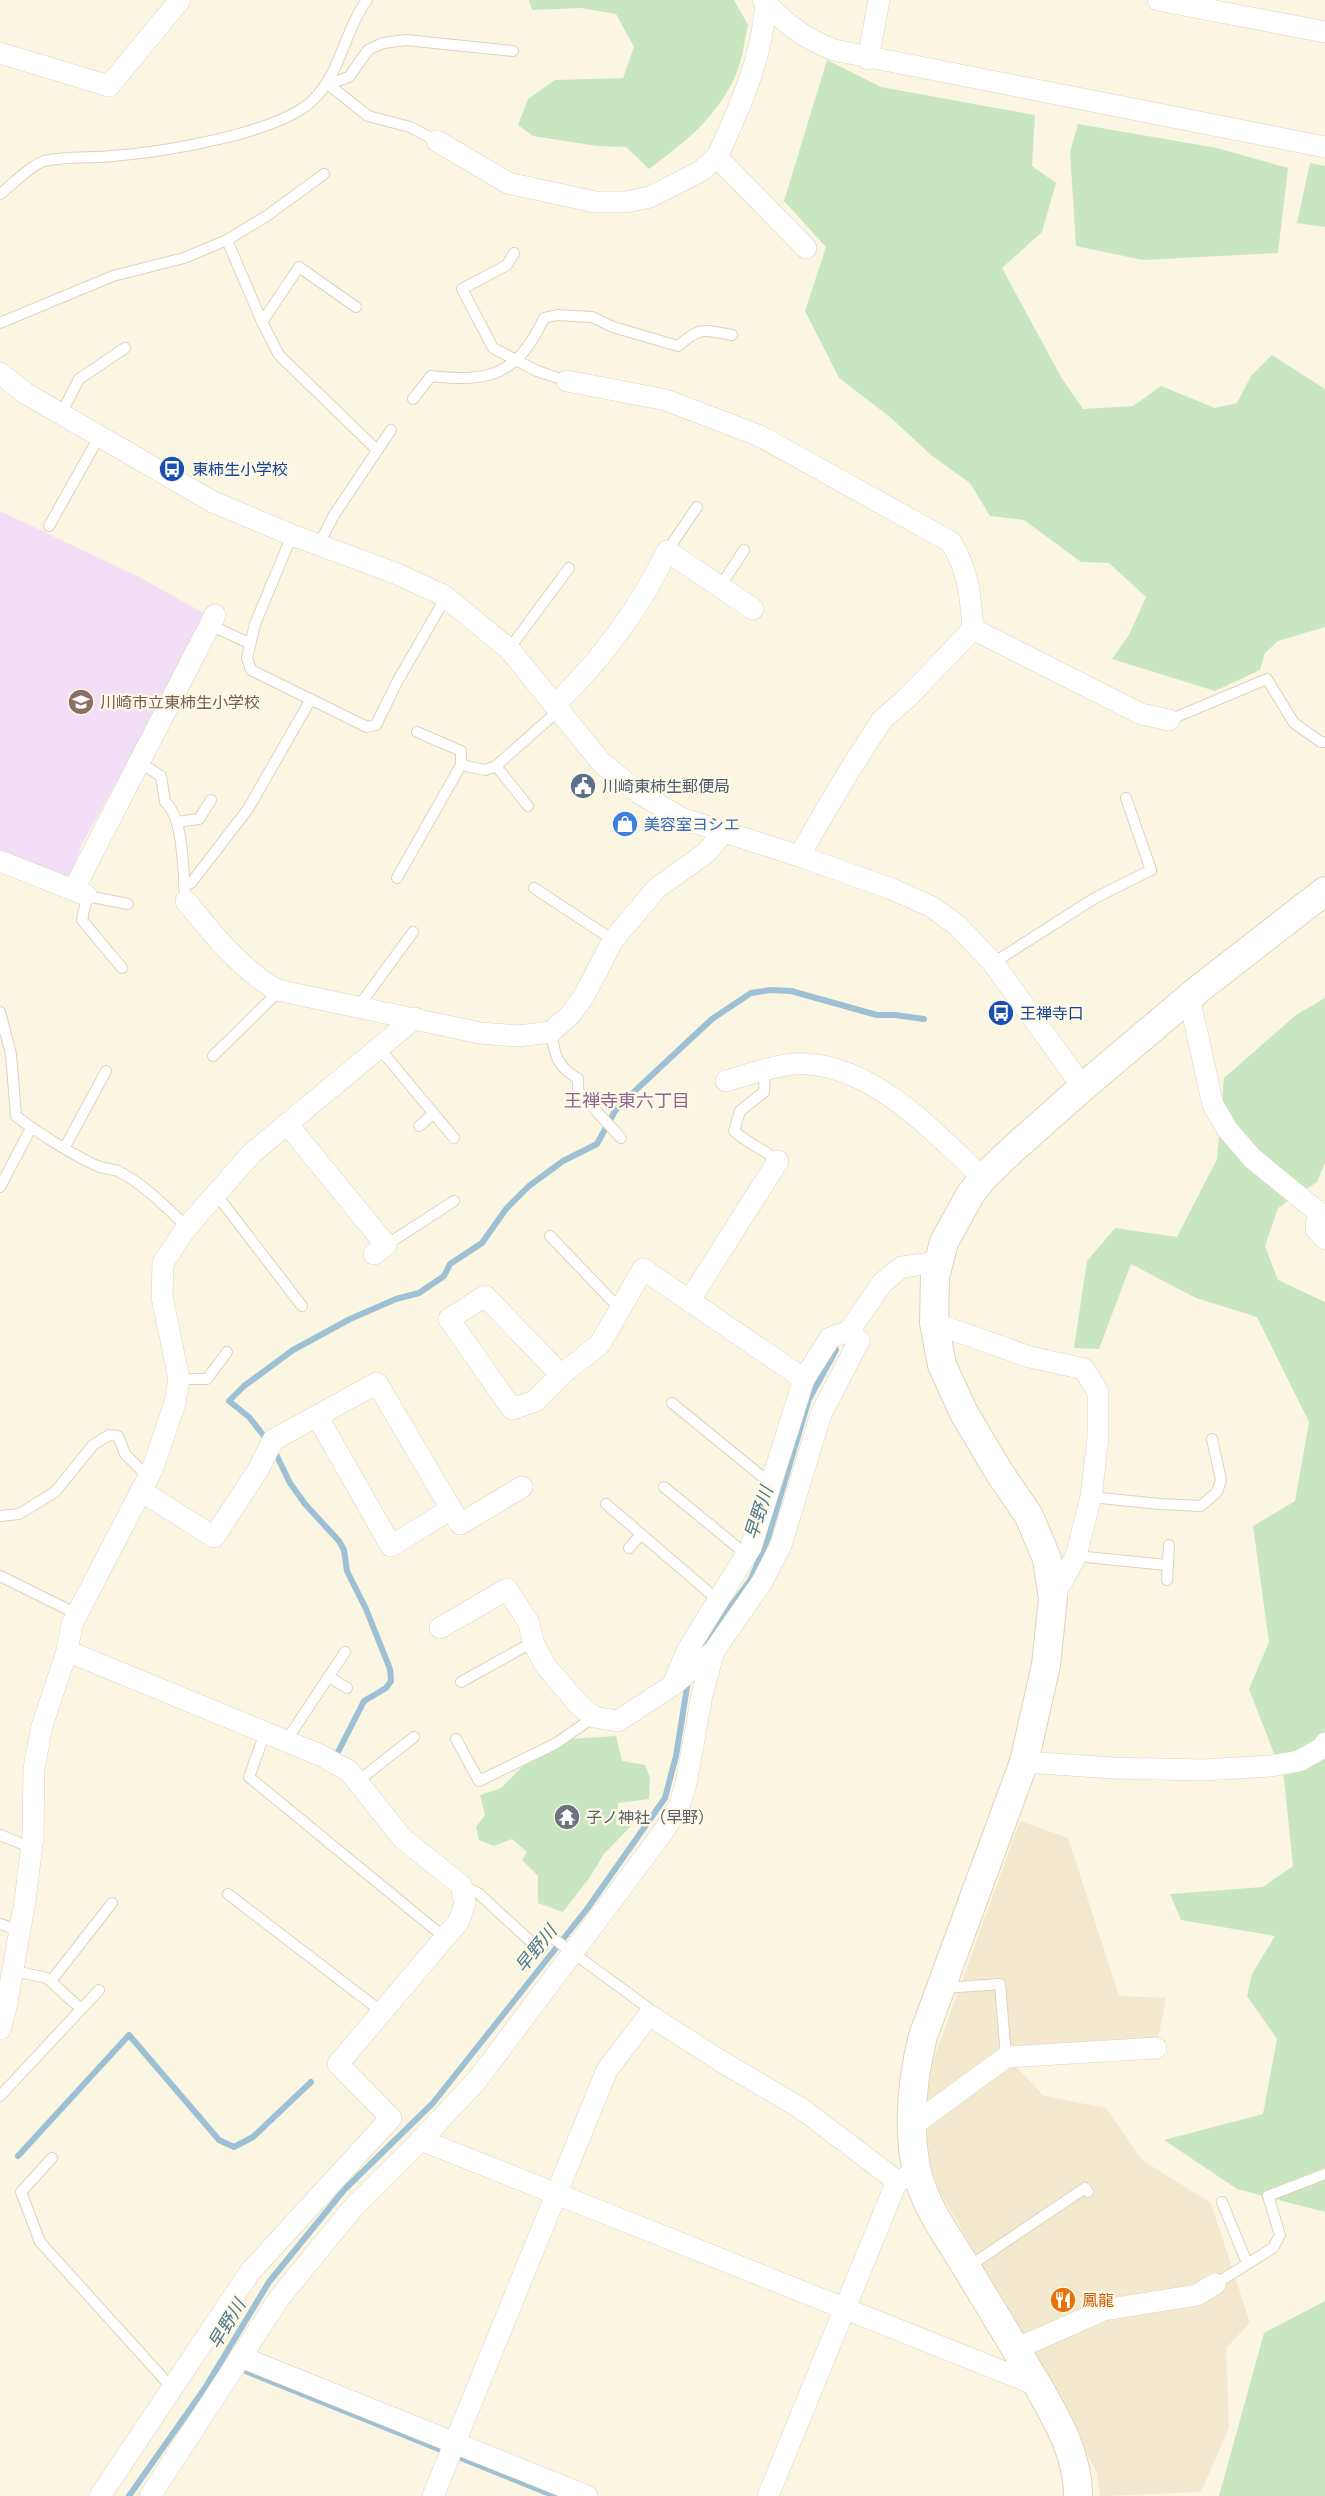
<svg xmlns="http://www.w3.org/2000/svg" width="1325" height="2496" viewBox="0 0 1325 2496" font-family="'Nunito Sans','Noto Sans JP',sans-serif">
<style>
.residential{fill:#f2e9cf}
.education{fill:#f2def7}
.green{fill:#c8e7c0}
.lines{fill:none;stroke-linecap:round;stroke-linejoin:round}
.stream{stroke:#9dc0d4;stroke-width:6}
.lane-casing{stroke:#ded3bd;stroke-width:12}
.street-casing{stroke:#ded3bd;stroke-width:22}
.secondary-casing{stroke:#e0d3b8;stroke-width:30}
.lane{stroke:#fff;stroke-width:10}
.street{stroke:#fff;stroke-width:21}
.secondary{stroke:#fff;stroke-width:28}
.labels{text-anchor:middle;stroke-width:4.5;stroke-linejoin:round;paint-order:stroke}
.transit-label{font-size:16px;fill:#164399;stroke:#fef9e6;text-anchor:start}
.education-label{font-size:16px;fill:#785e54;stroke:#fef9e6;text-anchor:start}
.service-label{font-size:16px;fill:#4e5e75;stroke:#fef9e6;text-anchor:start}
.shop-label{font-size:16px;fill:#366cbe;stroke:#fef9e6;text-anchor:start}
.worship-label{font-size:16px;fill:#5b616d;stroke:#fef9e6;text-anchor:start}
.food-label{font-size:16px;fill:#c56008;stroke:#fef9e6;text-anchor:start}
.neighbourhood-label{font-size:18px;fill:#8d6593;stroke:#fef9e6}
.water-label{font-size:18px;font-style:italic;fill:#4a7790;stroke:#fef9e6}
</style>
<rect width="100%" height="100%" fill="#fbf6e1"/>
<!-- residential -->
<path class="residential" d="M1020 1821 1068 1838 1119 1996 1166 1998 1155 2055 1016 2067 1044 2096 1106 2108 1142 2160 1211 2203 1250 2323 1226 2348 1229 2428 1201 2492 1100 2496 1097 2473 1041 2368 940 2192 931 2166 927 2136V2098L933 2061Z"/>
<!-- education -->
<path class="education" d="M0 511 139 577 209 616 82 844 70 880 0 854Z"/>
<!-- green -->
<g class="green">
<path d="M529 0H734L748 25C744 42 742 63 734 79 715 119 683 144 649 169L626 147 597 146 533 136 518 125 528 99 555 80 623 78 634 47 616 14 581 8 532 10Z"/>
<path d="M827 60 881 87 1035 115 1032 166 1056 183 1042 232 1002 268 1061 377 1083 409 1133 406 1161 386 1215 408 1237 403 1251 376 1272 355 1325 389V627L1278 641 1265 653 1260 670 1215 691 1112 659 1129 635 1146 597 1109 563 1081 562 1024 520 990 516 970 483 931 455 890 417 839 378 805 311 826 247 784 201Z"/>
<path d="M1078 124 1217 148 1288 168 1278 253 1143 260 1076 246 1070 152Z"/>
<path d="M1310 163 1325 166V227L1297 223Z"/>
<path d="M1325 998V1163L1317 1182 1278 1208 1265 1246 1278 1280 1325 1302V2212L1237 2189 1164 2140 1263 2114 1277 2039 1247 1996 1252 1974 1275 1936 1181 1920 1170 1894 1263 1887 1293 1866 1284 1779 1249 1689 1269 1642 1253 1526 1295 1501 1309 1422 1257 1317 1196 1298 1131 1264 1099 1349 1074 1348 1087 1261 1115 1228 1177 1237 1217 1159 1224 1078 1296 1015Z"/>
<path d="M616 1736 622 1761 645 1765 650 1777 649 1799 618 1803 616 1825 631 1826 604 1854 590 1877 563 1912 538 1903V1876L522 1860 527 1852 512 1839 494 1846 479 1840 476 1827 485 1815 480 1795 501 1788 526 1763 569 1739Z"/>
<path d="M1325 2301V2496H1219L1264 2333Z"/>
</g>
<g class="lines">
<!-- stream -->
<g class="stream">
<path d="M268 1441 249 1417 229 1401 244 1386 293 1350 350 1319 396 1299 419 1293 444 1276 450 1264 482 1243 506 1209 529 1186 563 1161 597 1144 615 1111 638 1088 712 1019 751 993 770 990 791 991 877 1015H895L924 1019"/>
<path d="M274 1450 290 1483 305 1504 339 1541 344 1550 347 1571 366 1609 390 1669 391 1681 386 1688 364 1701 338 1752"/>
<path d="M701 1647 751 1579 768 1538 809 1399 836 1350"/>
<path d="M18 2156 129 2035 219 2140 234 2147 253 2137 311 2082"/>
<path d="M238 2368 555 2496"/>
<path d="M129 2496 205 2388 269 2282 344 2190 433 2103 587 1909 665 1798 676 1756 688 1681"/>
</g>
<!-- lane casing -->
<g class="lane-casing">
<g id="lane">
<path d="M328 84 349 77 368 50 383 43 406 40 513 51"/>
<path d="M328 84 368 116 410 127 437 141"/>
<path d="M0 194C11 186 32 164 44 161 64 156 92 158 113 156 162 152 278 134 313 100 341 73 344 31 367 0"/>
<path d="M227 240 262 322 279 355 377 450"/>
<path d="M514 253 507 265 462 289 493 348 537 371 567 381"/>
<path d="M262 322 299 267 356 307"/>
<path d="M0 323 113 276 184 258 227 240 268 215 324 174"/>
<path d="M413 399 431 376C491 383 518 374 544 318L557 315 592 317 613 327 678 346C701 326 703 330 732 335"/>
<path d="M61 414 79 379 125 348"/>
<path d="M49 526 99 437"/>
<path d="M292 535 255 624 247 658 251 670 367 727 376 725 397 682 446 597"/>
<path d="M319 544 334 515 391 430"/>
<path d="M667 551 697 507"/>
<path d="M720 587 744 550"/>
<path d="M210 625 249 643"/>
<path d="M509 649 569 568"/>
<path d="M1169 720 1267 679 1294 723 1321 742H1325"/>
<path d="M417 732 461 751V765"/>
<path d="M139 762 161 776 165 802C183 816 183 869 185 892"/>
<path d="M496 766 528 806"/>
<path d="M177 822 199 819 211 800"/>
<path d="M397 878 461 765 485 770 496 766 559 710"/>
<path d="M184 885 191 883 248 809 311 699"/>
<path d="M534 888 613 940"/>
<path d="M993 963 1095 898 1151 870 1126 798"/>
<path d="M122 968 82 920 87 896 128 904"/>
<path d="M359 1006 413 932"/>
<path d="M0 1012 11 1054 16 1116C37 1132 77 1158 100 1167 106 1169 113 1169 118 1171 145 1185 166 1207 187 1227"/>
<path d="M551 1032C555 1056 556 1065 578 1079V1091L621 1138"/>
<path d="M380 1049 454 1138"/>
<path d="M213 1056 273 997 277 990"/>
<path d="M765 1070 764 1092 740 1111 734 1131C748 1144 764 1149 778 1161"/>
<path d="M419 1126 433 1114"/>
<path d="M65 1147 106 1071"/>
<path d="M0 1187 31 1128"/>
<path d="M216 1194 302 1306"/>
<path d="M550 1236 619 1308"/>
<path d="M386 1245 454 1201"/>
<path d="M179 1379H207L227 1352"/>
<path d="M672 1403 770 1483"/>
<path d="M664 1487 747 1555"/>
<path d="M1091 1497 1160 1504 1201 1506 1217 1492 1221 1480 1212 1439"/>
<path d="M606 1504 719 1601"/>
<path d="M0 1516 19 1514 55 1492 93 1445 109 1435 118 1436 125 1454 148 1477"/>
<path d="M629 1548 641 1534"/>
<path d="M1076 1556 1167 1565"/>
<path d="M0 1576 77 1614"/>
<path d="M1167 1580 1169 1545"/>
<path d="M329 1677 347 1688"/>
<path d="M461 1682 533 1642"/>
<path d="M265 1733 249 1777 444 1937"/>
<path d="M456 1739 479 1781 555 1744 594 1717"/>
<path d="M286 1741 345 1652"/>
<path d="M358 1781 414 1737"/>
<path d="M0 1835 32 1848"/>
<path d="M461 1885 478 1893 540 1950 550 1936 647 2007 649 2015"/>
<path d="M228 1894 382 2012"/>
<path d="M0 1924 20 1931"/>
<path d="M14 1971 47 1978 81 2009"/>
<path d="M51 1981 112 1903"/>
<path d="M944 1988 1000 1984 1006 2057"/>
<path d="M0 2096 99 1990"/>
<path d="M52 2158 21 2192 40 2242 172 2388"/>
<path d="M1222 2202 1247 2263"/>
<path d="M968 2267 1085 2188 1088 2192"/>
<path d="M1215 2284 1273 2248 1280 2235 1268 2196 1325 2174"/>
</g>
</g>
<!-- street casing -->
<g class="street-casing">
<g id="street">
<path d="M763 0C784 23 805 39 834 50L1325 147"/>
<path d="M1158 0 1325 32"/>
<path d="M766 3C762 59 740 107 717 157L806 248"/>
<path d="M0 53 109 86 180 0"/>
<path d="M868 59 879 0"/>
<path d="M437 141 508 183 595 202H626L650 197 701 171 717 157"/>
<path d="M0 373 25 393 213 502 292 535 395 573 443 595 509 649 601 762 639 793 681 818 799 856 892 889 932 907 957 925 993 963 1083 1087"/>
<path d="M567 381 666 400 760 436 951 542C969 573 970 593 973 629L1141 714 1169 720"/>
<path d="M554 705C598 665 642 605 667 551L753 609"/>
<path d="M799 856 849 771 882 720 908 697 973 629"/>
<path d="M0 861 86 895"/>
<path d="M74 889 215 615"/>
<path d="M186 901C213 934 240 969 277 990L480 1033 518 1036 551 1032 570 1015 584 996 613 940 657 888 706 853 723 833"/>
<path d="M1189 997 1213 1105 1227 1129 1252 1158 1318 1212 1316 1229 1325 1239"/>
<path d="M726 1081C748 1075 771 1066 794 1064 869 1060 933 1131 983 1178"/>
<path d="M288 1125 386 1245 374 1254"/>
<path d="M689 1301 778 1161"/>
<path d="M934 1323 1030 1357 1084 1369 1098 1392V1437L1091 1497 1076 1556 1053 1598"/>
<path d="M561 1375 485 1296 449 1319 512 1409 535 1401 561 1375 600 1344 643 1269 804 1379"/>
<path d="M317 1416 391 1546 451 1509"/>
<path d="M141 1491 214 1537 258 1470 273 1440 377 1383 460 1524 522 1487"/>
<path d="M440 1628 507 1589 529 1623 533 1642 545 1665 579 1705 594 1717 618 1721 673 1685 714 1651 762 1582 781 1545 821 1414 859 1341 849 1331"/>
<path d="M67 1651 320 1755 349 1771 403 1839 461 1885 465 1903 459 1921 338 2064 391 2118 250 2272 100 2496"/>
<path d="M674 1682 687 1651 751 1547 804 1379 830 1338 849 1331 883 1282 902 1267 939 1262"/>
<path d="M1024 1762 1113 1768 1203 1770 1271 1766 1299 1761 1324 1747 1325 1743"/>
<path d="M0 2029 6 2008 25 1901 33 1836 34 1768 42 1726 67 1651 72 1624 152 1470 175 1403 179 1379 162 1297 163 1263 187 1227 251 1154 415 1018"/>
<path d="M912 2126 1006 2057 1156 2048"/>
<path d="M421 2140 1037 2385"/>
<path d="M1016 2349 1104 2310 1197 2295 1215 2284"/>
<path d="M241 2357 587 2496"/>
<path d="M150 2496 280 2297 352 2209 421 2140 478 2079 661 1835 679 1806 686 1784 702 1695 714 1651"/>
<path d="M433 2496 607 2070 649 2015 719 2060 802 2109 897 2181"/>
<path d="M768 2496 897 2181 909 2176"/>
</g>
</g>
<!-- secondary casing -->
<g class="secondary-casing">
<path id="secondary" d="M1078 2496C1078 2455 1058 2421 1038 2386 1014 2346 989 2305 965 2265 947 2236 925 2206 917 2172 907 2127 912 2080 923 2036L1024 1762 1046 1665 1053 1598 1047 1559 1029 1516 999 1472 964 1413 942 1365 934 1323 935 1277 944 1242 970 1195 983 1178 1012 1150 1083 1087 1199 989 1325 891"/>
</g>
<!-- lane -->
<use href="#lane" class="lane"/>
<!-- street -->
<use href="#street" class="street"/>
<!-- secondary -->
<use href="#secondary" class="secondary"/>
</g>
<!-- icons -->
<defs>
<g id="bus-disc" transform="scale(1.35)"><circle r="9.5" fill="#1a4fb4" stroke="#fef9e6"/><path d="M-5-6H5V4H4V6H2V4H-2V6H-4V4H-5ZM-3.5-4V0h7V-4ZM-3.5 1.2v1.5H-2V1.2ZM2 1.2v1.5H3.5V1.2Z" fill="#fff"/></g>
<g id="school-disc" transform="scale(1.35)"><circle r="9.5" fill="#8d6e63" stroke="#fef9e6"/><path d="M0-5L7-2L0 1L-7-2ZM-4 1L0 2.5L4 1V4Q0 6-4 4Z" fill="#fff"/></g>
<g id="civic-disc" transform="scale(1.35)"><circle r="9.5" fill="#5c6f8a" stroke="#fef9e6"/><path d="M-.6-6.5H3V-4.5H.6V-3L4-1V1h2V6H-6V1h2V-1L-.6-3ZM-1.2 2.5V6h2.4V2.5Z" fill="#fff"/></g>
<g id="shop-disc" transform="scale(1.35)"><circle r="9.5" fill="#3f7fe0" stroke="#fef9e6"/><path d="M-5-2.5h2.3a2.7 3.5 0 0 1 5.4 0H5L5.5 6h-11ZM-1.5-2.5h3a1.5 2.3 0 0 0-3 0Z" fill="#fff"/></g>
<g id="temple-disc" transform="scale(1.35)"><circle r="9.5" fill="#6b7280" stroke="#fef9e6"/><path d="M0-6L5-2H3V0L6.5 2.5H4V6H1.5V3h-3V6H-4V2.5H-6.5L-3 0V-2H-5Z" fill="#fff"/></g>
<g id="restaurant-disc" transform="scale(1.35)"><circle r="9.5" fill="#e8710a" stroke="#fef9e6"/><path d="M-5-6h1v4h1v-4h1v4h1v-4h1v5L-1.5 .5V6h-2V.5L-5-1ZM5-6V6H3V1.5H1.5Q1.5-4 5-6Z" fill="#fff"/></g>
</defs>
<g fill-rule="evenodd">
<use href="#bus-disc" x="172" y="469"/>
<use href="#school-disc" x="81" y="702"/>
<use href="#civic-disc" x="583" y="786"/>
<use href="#shop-disc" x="625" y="824"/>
<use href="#bus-disc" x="1001" y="1013"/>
<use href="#temple-disc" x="567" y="1817"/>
<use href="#restaurant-disc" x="1063" y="2300"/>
</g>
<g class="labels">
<!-- transit labels -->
<g class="transit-label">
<text x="192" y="475">東柿生小学校</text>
<text x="1020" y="1019">王禅寺口</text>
</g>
<!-- education labels -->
<g class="education-label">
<text x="100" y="708">川崎市立東柿生小学校</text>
</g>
<!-- service labels -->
<g class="service-label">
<text x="602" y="792">川崎東柿生郵便局</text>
</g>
<!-- shop labels -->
<g class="shop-label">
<text x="644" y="830">美容室ヨシエ</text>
</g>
<!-- worship labels -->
<g class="worship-label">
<text x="586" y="1823">子ノ神社（早野）</text>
</g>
<!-- food labels -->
<g class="food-label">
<text x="1082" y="2306">鳳龍</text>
</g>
<!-- neighbourhood labels -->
<g class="neighbourhood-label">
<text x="627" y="1107">王禅寺東六丁目</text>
</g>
<!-- water labels -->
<g class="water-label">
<text transform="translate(759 1513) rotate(-72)" y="6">早野川</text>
<text transform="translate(536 1949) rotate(-51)" y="6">早野川</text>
<text transform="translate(227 2324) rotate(-59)" y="6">早野川</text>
</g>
</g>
</svg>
